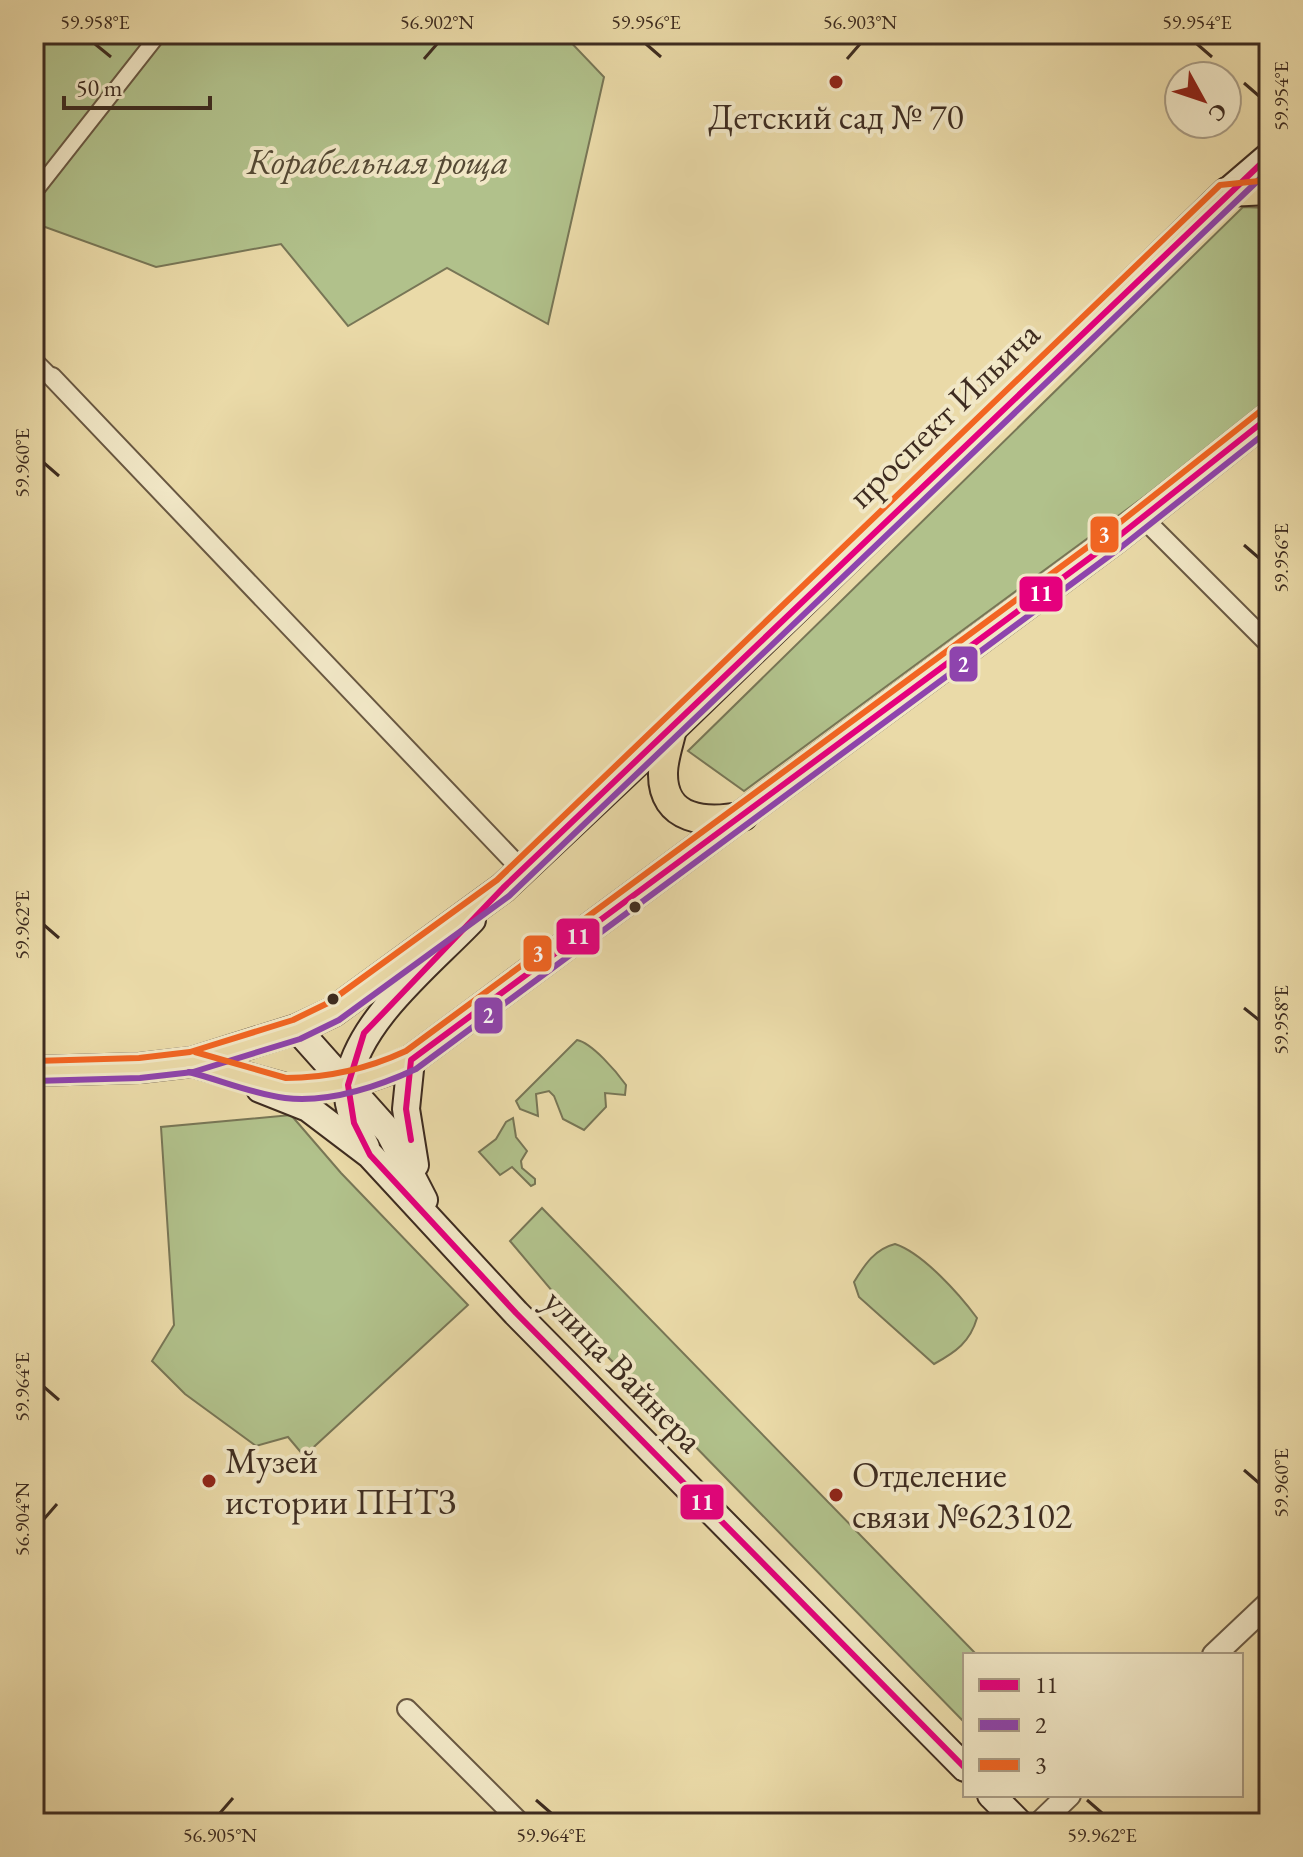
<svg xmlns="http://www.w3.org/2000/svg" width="1303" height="1857" viewBox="0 0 1303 1857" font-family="'EB Garamond',serif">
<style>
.green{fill:#b1c18b;stroke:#787656;stroke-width:2}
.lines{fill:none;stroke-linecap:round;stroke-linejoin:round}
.pedestrian-casing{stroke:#695842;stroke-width:18}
.minor-casing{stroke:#695842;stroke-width:22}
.tertiary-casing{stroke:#695842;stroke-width:26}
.secondary-casing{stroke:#3e2c20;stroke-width:30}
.primary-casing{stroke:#3e2c20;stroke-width:32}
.pedestrian{stroke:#f1e7c6;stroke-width:14}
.minor{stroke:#f1e7c6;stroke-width:18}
.tertiary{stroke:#f1e7c6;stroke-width:22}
.secondary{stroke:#f1e7c6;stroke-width:26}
.primary{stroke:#eadaa8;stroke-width:28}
.bus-1-casing{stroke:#f1e7c6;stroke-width:12}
.bus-2-casing{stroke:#f1e7c6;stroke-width:12}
.bus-3-casing{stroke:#f1e7c6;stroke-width:12}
.bus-1{stroke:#e5007d;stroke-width:6}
.bus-2{stroke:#8e44ad;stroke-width:6}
.bus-3{stroke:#f26522;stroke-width:6}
.ticks{fill:none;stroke:#3e2c20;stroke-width:3}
.poi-dot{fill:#8f2418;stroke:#f1e7c6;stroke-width:3}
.bus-dot{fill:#3e2c20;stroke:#f1e7c6;stroke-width:3}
.labels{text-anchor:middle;stroke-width:8;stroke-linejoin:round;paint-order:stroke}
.poi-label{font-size:36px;fill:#3e2c20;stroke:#f1e7c6;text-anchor:start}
.park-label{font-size:36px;font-style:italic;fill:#554a35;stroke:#f1e7c6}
.street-label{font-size:36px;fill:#3e2c20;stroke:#f1e7c6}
.line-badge{stroke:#f1e7c6;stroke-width:3}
.badge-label{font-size:22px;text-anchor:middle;font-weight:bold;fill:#fff}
.neatline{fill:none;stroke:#3e2c20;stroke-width:3}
.ticks-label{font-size:20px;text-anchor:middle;fill:#3e2c20}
</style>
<rect width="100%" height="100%" fill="#eadaa8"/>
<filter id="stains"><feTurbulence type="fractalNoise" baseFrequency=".0025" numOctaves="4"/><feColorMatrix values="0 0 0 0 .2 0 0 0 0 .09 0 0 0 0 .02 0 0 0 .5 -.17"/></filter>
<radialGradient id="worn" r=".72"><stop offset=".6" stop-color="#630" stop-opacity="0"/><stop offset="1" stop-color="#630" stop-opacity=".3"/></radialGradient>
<!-- green -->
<g class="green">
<path d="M34 34H563L604 77 548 324 447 268 348 326 281 244 156 267 34 223Z"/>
<path d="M1243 207 1269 208V405L744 791 688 751Z"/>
<path d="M577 1040C592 1043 616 1071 626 1085L625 1095 605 1093 606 1107 584 1130 563 1119 554 1096 549 1091 536 1094 538 1116 520 1109 516 1101Z"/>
<path d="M291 1115 341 1173 468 1305 304 1456 288 1437 256 1446 185 1394 152 1361 174 1325 161 1127Z"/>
<path d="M513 1118 516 1137 527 1151 521 1161 522 1168 535 1179V1184L531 1186 512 1167 500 1175 479 1152 496 1139 506 1122Z"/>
<path d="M542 1208 977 1655H965V1723L607 1356 510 1241Z"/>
<path d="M895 1244C923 1253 960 1295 977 1318 970 1342 956 1352 934 1364L859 1297 854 1282C865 1264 875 1249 895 1244Z"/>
</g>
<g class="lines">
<!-- pedestrian casing -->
<g class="pedestrian-casing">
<g id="pedestrian">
<path d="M34 193 159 34"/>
<path d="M34 359 52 377"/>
</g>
</g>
<!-- minor casing -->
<g class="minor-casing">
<g id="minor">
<path d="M52 377 523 871"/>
<path d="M1143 518 1269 644"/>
<path d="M407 1709 521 1823"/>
</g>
</g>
<!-- tertiary casing -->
<g class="tertiary-casing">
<g id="tertiary">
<path d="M1214 1655 1269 1603"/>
<path d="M1040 1823 1069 1795"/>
</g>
</g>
<!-- secondary casing -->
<g class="secondary-casing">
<g id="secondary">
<path d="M1227 192 1269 156"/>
<path d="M297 1029 389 1132 424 1200"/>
<path d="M411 1060 406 1109 415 1165"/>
<path d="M260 1089 308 1108 370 1155 516 1313 965 1768"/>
<path d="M366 1147C357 1129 345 1105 348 1083 357 1021 430 964 472 920"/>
<path d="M991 1795 1019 1823"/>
</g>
</g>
<!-- primary casing -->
<g class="primary-casing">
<g id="primary">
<path d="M672 729C669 743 663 759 663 773 662 821 707 824 743 816"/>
<path d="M192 1062 285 1088C331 1090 371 1080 411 1060L1114 540 1269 417"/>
<path d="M34 1071 140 1068 192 1062 297 1029 333 1012 503 888 655 745 1227 192 1269 190"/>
</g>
</g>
<!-- pedestrian -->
<use href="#pedestrian" class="pedestrian"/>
<!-- minor -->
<use href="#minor" class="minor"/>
<!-- tertiary -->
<use href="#tertiary" class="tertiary"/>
<!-- secondary -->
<use href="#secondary" class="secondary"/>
<!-- primary -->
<use href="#primary" class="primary"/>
<!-- bus-1 casing -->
<g class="bus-1-casing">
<g id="bus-1">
<path d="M411 1140 406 1109 411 1060 1114 540 1269 417"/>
<path d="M965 1768 516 1313 370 1155 354 1123 348 1085 364 1033 503 888 1269 156"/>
</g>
</g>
<!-- bus-2 casing -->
<g class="bus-2-casing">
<g id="bus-2">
<path d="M189 1072C220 1080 253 1094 285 1098 329 1103 377 1087 416 1069L1120 548 1269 430"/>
<path d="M34 1081 140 1078 193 1072 300 1039 339 1020 509 896 1269 170"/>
</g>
</g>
<!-- bus-3 casing -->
<g class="bus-3-casing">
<g id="bus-3">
<path d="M195 1052 286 1078C329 1078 367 1069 406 1051L1108 532 1263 409"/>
<path d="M34 1061 139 1058 190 1052 293 1020 328 1003 497 880 1220 185 1269 180"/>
</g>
</g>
<!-- bus-1 -->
<use href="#bus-1" class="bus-1"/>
<!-- bus-2 -->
<use href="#bus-2" class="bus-2"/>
<!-- bus-3 -->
<use href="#bus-3" class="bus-3"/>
</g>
<!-- ticks -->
<path class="ticks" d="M95 44 111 57M646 44 661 57M1197 44 1212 57M424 59 437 44M847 59 860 44M1244 83 1259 96M44 463 59 476M1244 545 1259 558M44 925 59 938M1244 1008 1259 1020M44 1387 59 1400M1244 1470 1259 1483M44 1519 57 1504M536 1800 551 1813M1087 1800 1102 1813M220 1813 233 1798"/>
<!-- markers -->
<g class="poi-dot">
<circle cx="836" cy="82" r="8"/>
<circle cx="209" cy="1481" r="8"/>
<circle cx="836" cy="1495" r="8"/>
</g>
<g class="bus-dot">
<circle cx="635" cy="907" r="7"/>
<circle cx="333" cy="999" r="7"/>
</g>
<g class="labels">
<!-- poi labels -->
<g class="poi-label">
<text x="836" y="129" text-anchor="middle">Детский сад № 70</text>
<text x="225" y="1473">Музей<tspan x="225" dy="41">истории ПНТЗ</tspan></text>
<text x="852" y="1487">Отделение<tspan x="852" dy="41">связи №623102</tspan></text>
</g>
<!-- park labels -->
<g class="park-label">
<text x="378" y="174">Корабельная роща</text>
</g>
<!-- street labels -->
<g class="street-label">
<text transform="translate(943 414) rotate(-44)" y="13">проспект Ильича</text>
<text transform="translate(624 1370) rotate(46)" y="13">улица Вайнера</text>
</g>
</g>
<g class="line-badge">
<rect x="1089" y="515" width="31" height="39" rx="8" fill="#f26522"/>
<rect x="1018" y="575" width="46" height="38" rx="8" fill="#e5007d"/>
<rect x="948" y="645" width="31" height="38" rx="8" fill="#8e44ad"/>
<rect x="555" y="917" width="46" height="39" rx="8" fill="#e5007d"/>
<rect x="522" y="934" width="31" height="39" rx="8" fill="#f26522"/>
<rect x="473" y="996" width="31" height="39" rx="8" fill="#8e44ad"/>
<rect x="679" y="1483" width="46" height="38" rx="8" fill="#e5007d"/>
</g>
<g class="badge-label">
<text x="1104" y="542">3</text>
<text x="1041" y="601">11</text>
<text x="963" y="672">2</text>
<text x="578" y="944">11</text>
<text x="538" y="961">3</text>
<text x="488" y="1023">2</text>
<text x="702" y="1510">11</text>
</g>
<!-- margin -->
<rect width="1303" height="1857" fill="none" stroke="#eadaa8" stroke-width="88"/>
<!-- legend -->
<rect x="963" y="1653" width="280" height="144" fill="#f1e7c6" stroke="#a99c84" stroke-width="2"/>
<rect x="979" y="1679" width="40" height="12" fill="#e5007d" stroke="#a99c84" stroke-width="2"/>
<text x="1035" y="1693" font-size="24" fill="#3e2c20">11</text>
<rect x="979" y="1719" width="40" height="12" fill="#8e44ad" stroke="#a99c84" stroke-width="2"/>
<text x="1035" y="1733" font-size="24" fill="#3e2c20">2</text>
<rect x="979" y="1759" width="40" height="12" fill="#f26522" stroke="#a99c84" stroke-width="2"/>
<text x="1035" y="1773" font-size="24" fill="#3e2c20">3</text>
<!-- north arrow -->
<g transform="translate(1203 100) rotate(130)"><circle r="38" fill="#f1e7c6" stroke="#a99c84" stroke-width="2"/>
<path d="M0-6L14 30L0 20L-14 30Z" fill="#8f2418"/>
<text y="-12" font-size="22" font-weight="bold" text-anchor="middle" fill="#3e2c20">С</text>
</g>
<!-- scale -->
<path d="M64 96v12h146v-12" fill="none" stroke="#3e2c20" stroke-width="4"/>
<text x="76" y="96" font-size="24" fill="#3e2c20" stroke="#f1e7c6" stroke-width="6" paint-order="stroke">50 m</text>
<rect x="44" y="44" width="1215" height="1769" class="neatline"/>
<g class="ticks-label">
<text x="95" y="29">59.958°E</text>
<text x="437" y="29">56.902°N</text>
<text x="646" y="29">59.956°E</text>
<text x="860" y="29">56.903°N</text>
<text x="1197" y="29">59.954°E</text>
<text transform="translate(1281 96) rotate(-90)" y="7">59.954°E</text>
<text transform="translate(22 463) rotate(-90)" y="7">59.960°E</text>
<text transform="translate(1281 558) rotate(-90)" y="7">59.956°E</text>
<text transform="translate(22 925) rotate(-90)" y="7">59.962°E</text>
<text transform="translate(1281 1020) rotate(-90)" y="7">59.958°E</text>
<text transform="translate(22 1387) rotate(-90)" y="7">59.964°E</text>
<text transform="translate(1281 1483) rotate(-90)" y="7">59.960°E</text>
<text transform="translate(22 1519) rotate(-90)" y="7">56.904°N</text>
<text x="220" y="1842">56.905°N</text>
<text x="551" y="1842">59.964°E</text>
<text x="1102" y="1842">59.962°E</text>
</g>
<rect width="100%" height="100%" filter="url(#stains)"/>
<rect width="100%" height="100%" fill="url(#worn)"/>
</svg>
